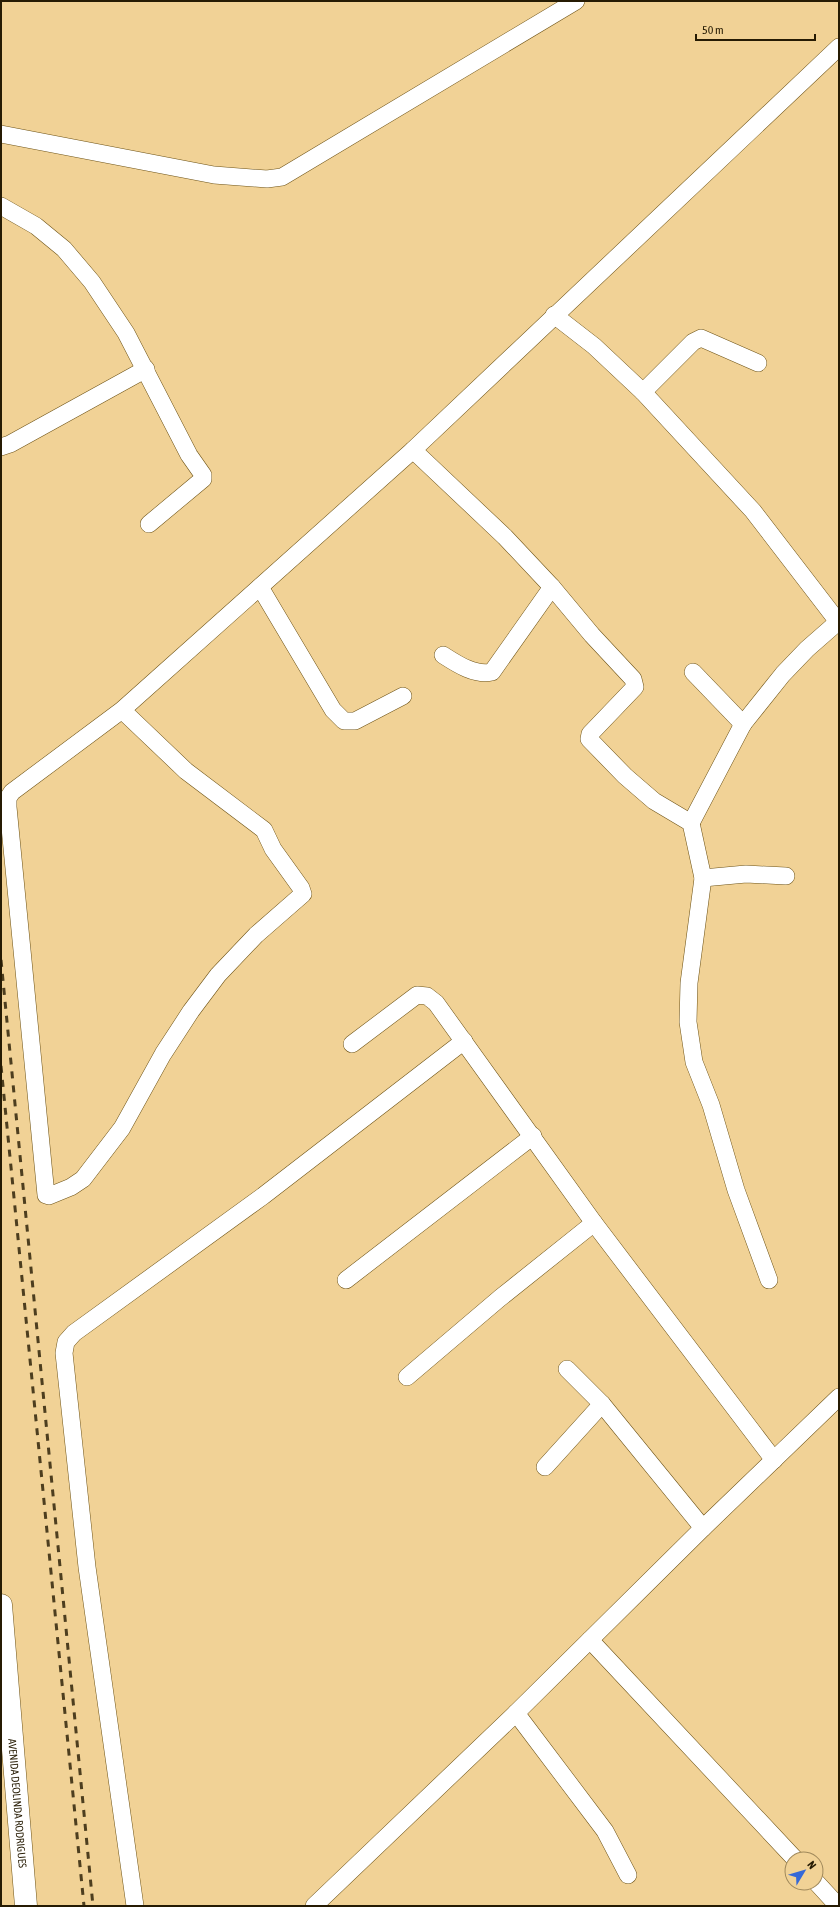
<svg xmlns="http://www.w3.org/2000/svg" width="840" height="1907" viewBox="0 0 840 1907" font-family="'Asap Condensed',sans-serif">
<style>
.lines{fill:none;stroke-linecap:round;stroke-linejoin:round}
.minor-casing{stroke:#6e5316;stroke-width:18}
.highway-casing{stroke:#6e5316;stroke-width:23}
.minor{stroke:#fff;stroke-width:17}
.highway{stroke:#fff;stroke-width:22}
.rail{stroke:#4d3e1f;stroke-width:3;stroke-dasharray:7 7;stroke-linecap:butt}
.labels{text-anchor:middle;stroke-width:3.5;stroke-linejoin:round;paint-order:stroke}
.street-label{font-size:11px;fill:#261b03;stroke:#f1d296}
</style>
<rect width="100%" height="100%" fill="#f1d296"/>
<g class="lines">
<!-- minor casing -->
<g class="minor-casing">
<g id="minor">
<path d="M1 134 214 175 267 179 282 177 576 1"/>
<path d="M1 206 36 226 64 249 92 282 126 333 189 455 203 475V479L149 524"/>
<path d="M554 315 594 346 643 392 753 511 839 623"/>
<path d="M643 392 693 342 701 338 758 363"/>
<path d="M1 447 10 444 146 369"/>
<path d="M413 450 505 537 552 587 592 635 633 679 635 687 590 734 589 739 625 776 654 801 691 823 703 878 689 983 688 1022 694 1062 711 1105 736 1190 769 1280"/>
<path d="M260 587 333 710 344 721H355L403 696"/>
<path d="M443 655C457 664 475 676 492 672L552 587"/>
<path d="M693 672 743 724"/>
<path d="M122 710 186 771 264 830 273 849 301 888 303 894 256 935 218 975 191 1011 163 1054 122 1128 83 1179 71 1187 49 1196 46 1195 8 807V798L12 792 122 710 413 450 839 47"/>
<path d="M691 823 743 724 783 674 807 649 839 621"/>
<path d="M703 878 746 874 786 876"/>
<path d="M352 1044 417 995 427 996 436 1003 594 1223 774 1460"/>
<path d="M346 1280 533 1136"/>
<path d="M567 1369 602 1404 703 1528"/>
<path d="M407 1377 500 1298 594 1223"/>
<path d="M545 1467 602 1404"/>
<path d="M590 1640 795 1859"/>
<path d="M516 1713 605 1831 628 1875"/>
<path d="M816 1882 838 1906"/>
<path d="M135 1906 87 1567 64 1353 66 1342 74 1333 263 1196 464 1041"/>
<path d="M314 1906 516 1713 703 1528 839 1397"/>
</g>
</g>
<!-- highway casing -->
<g class="highway-casing">
<g id="highway">
<path id="s1" d="M1 1605 26 1906"/>
</g>
</g>
<!-- minor -->
<use href="#minor" class="minor"/>
<!-- highway -->
<use href="#highway" class="highway"/>
<!-- rail -->
<g class="rail">
<path d="M1 960 93 1906"/>
<path d="M1 1066 84 1906"/>
</g>
</g>
<g class="labels">
<!-- street labels -->
<g class="street-label">
<text dy="4" stroke="none"><textPath href="#s1" startOffset="199">AVENIDA DEOLINDA RODRIGUES</textPath></text>
</g>
</g>
<!-- border -->
<rect width="840" height="1907" fill="none" stroke="#261b03" stroke-width="4"/>
<!-- north arrow -->
<g transform="translate(804 1871) rotate(52)"><circle r="19" fill="#f1d296" stroke="#a0895b"/>
<path d="M0-3L7 15L0 10L-7 15Z" fill="#3568d7"/>
<text y="-6" font-size="11" font-weight="bold" text-anchor="middle" fill="#261b03">N</text>
</g>
<!-- scale -->
<path d="M696 34v6h119v-6" fill="none" stroke="#261b03" stroke-width="2"/>
<text x="702" y="34" font-size="12" fill="#261b03" stroke="#f1d296" stroke-width="3" paint-order="stroke">50 m</text>
</svg>
